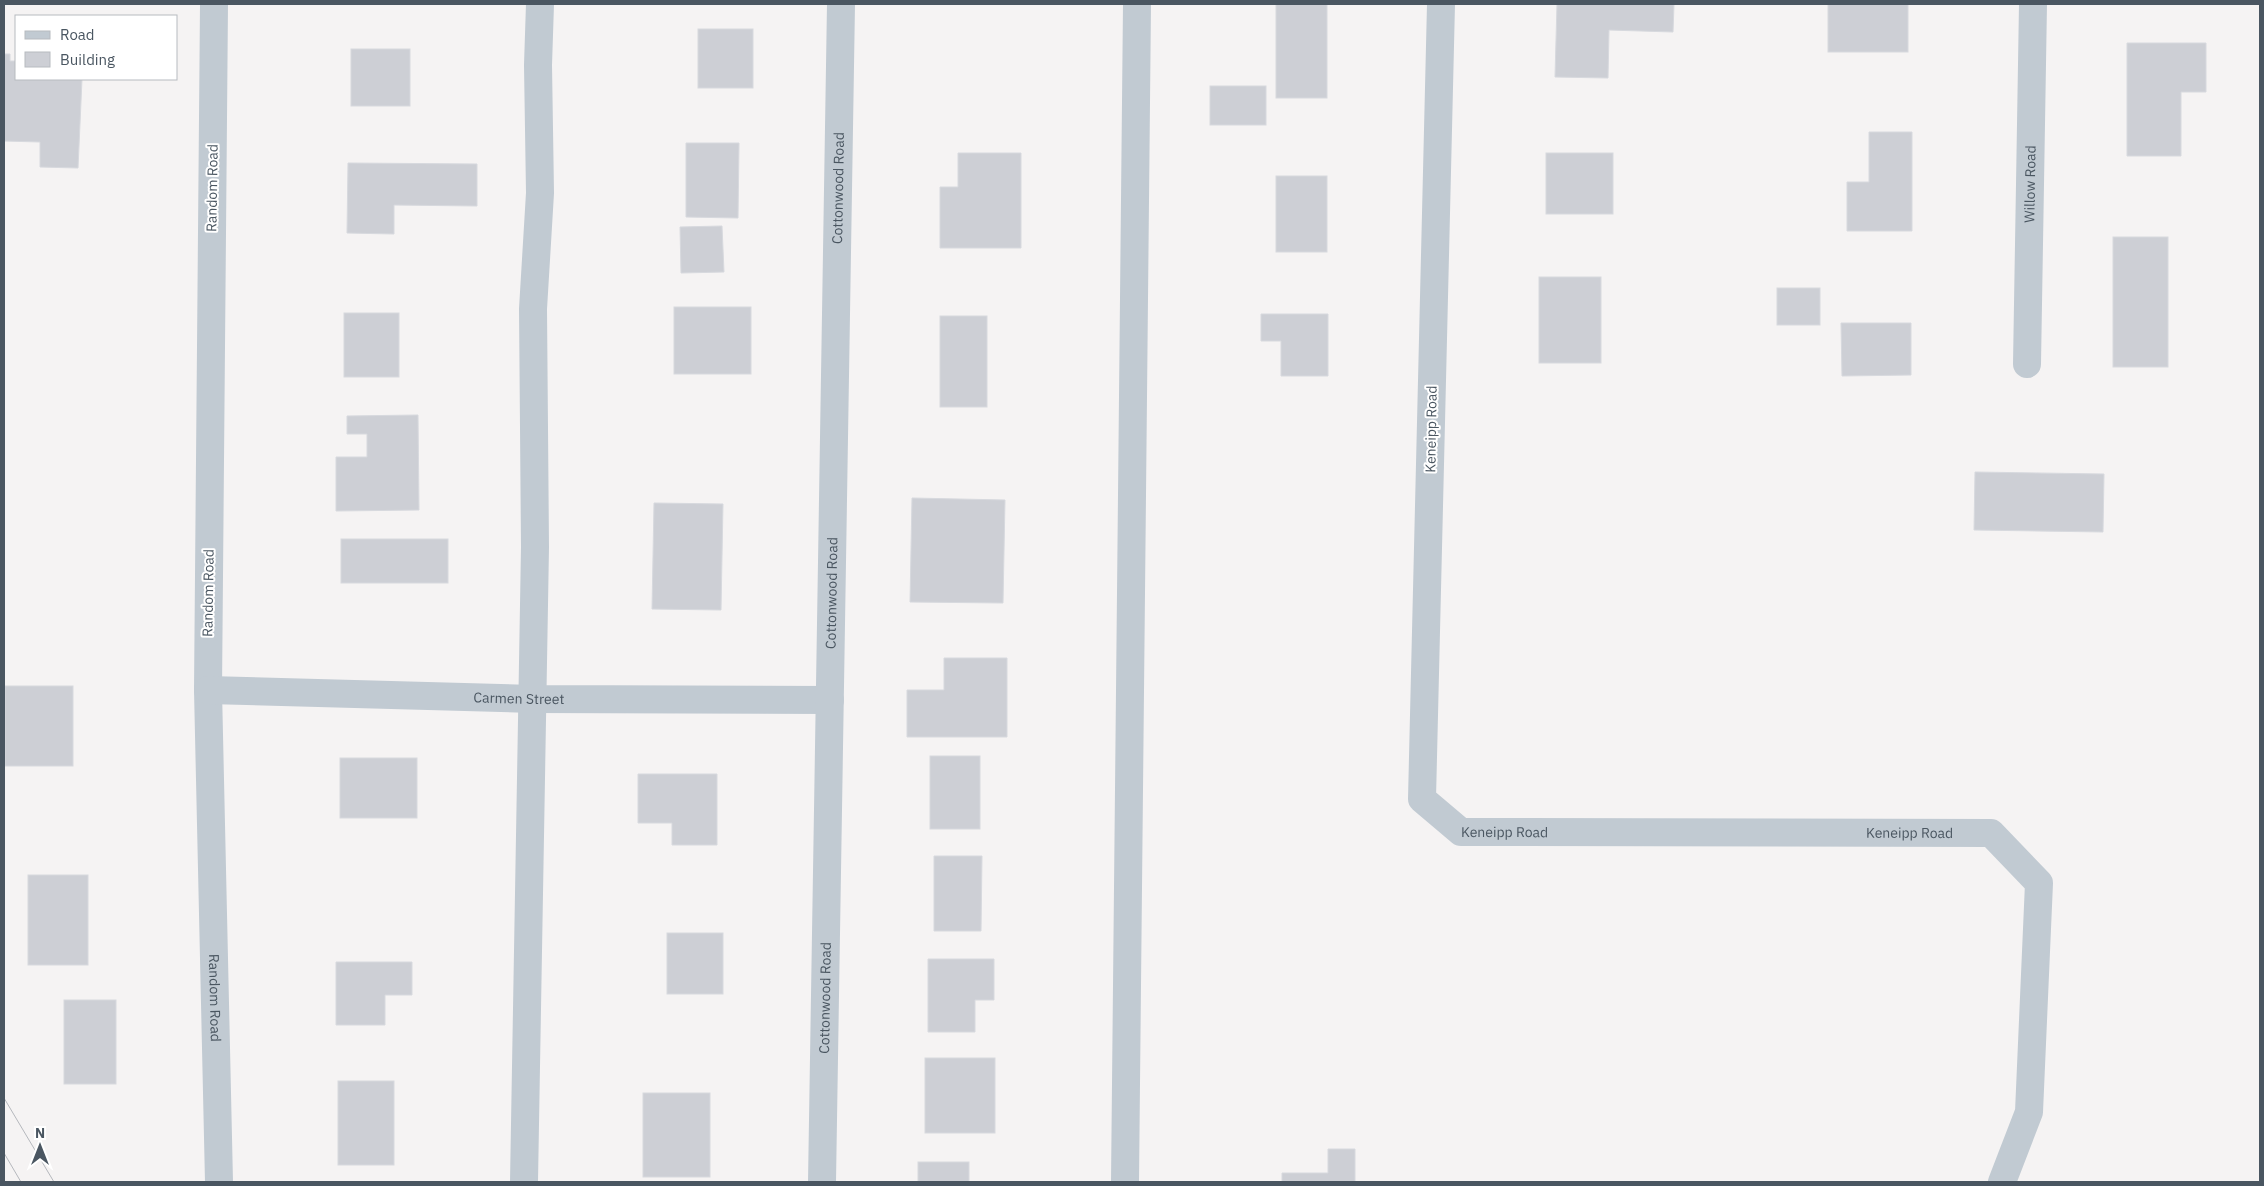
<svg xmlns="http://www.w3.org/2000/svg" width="2264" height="1186" viewBox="0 0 2264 1186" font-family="'IBM Plex Sans',sans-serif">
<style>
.building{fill:#cdcfd5;stroke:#d7d9de}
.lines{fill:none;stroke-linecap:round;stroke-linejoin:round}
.minor{stroke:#c1cad2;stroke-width:28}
.tram{stroke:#b5b8bd;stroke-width:1}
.labels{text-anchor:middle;stroke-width:4;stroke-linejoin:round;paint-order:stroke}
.street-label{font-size:14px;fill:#4a5661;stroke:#fff}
</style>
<rect width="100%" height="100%" fill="#f5f3f3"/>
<!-- building -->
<g class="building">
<rect x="1276" y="4" width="51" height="94"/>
<path d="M1557 4H1674L1673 32 1609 30 1608 78 1555 77Z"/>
<rect x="1828" y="4" width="80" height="48"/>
<rect x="698" y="29" width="55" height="59"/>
<path d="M2127 43H2206V92H2181V156H2127Z"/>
<rect x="351" y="49" width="59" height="57"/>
<path d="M4 54H10V61H16V79H82L78 168 40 167V142L4 141Z"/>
<rect x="1210" y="86" width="56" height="39"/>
<path d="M1869 132H1912V231H1847V182H1869Z"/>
<path d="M686 143H739L738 218 686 217Z"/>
<path d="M958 153H1021V248H940V187H958Z"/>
<rect x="1546" y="153" width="67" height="61"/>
<path d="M348 163 477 164V206L394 205V234L347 233Z"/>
<rect x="1276" y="176" width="51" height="76"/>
<path d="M722 226 724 272 681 273 680 227Z"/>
<rect x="2113" y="237" width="55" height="130"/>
<rect x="1539" y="277" width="62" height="86"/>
<rect x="1777" y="288" width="43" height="37"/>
<rect x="674" y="307" width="77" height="67"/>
<rect x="344" y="313" width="55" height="64"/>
<path d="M1261 314H1328V376H1281V341H1261Z"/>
<rect x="940" y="316" width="47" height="91"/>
<path d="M1841 323H1911V375L1842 376Z"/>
<path d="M418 415 419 510 336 511V457H367V434H347V416Z"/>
<path d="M1975 472 2104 474 2103 532 1974 530Z"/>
<path d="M912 498 1005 500 1003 603 910 602Z"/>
<path d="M654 503 723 504 721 610 652 609Z"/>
<rect x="341" y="539" width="107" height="44"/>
<path d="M944 658H1007V737H907V690H944Z"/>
<rect x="5" y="686" width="68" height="80"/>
<rect x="930" y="756" width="50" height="73"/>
<rect x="340" y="758" width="77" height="60"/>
<path d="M638 774H717V845H672V823H638Z"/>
<path d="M934 856H982L981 931H934Z"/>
<rect x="28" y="875" width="60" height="90"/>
<rect x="667" y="933" width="56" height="61"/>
<path d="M928 959H994V1000H975V1032H928Z"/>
<path d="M336 962H412V995H385V1025H336Z"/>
<rect x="64" y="1000" width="52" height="84"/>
<rect x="925" y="1058" width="70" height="75"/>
<rect x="338" y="1081" width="56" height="84"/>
<rect x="643" y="1093" width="67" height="84"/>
<path d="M1328 1149H1355V1182H1282V1173H1328Z"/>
<rect x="918" y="1162" width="51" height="20"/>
</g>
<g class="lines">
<!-- minor -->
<g class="minor">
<path id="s1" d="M214 4 208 690 219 1182"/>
<path id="s2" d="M1441 4 1422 799 1461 832 1991 833 2039 883 2029 1112 2002 1182"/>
<path id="s3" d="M2027 364 2033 4"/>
<path id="s4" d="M208 690 533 699 830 700"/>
<path d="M524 1182 535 547 533 309 540 193 538 65 540 4"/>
<path id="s5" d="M822 1182 841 4"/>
<path d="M1125 1182 1137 4"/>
</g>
<!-- tram -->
<g class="tram">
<path d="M4 1098 54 1182"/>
<path d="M4 1153 21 1182"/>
</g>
</g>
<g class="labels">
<!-- street labels -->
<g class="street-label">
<text dy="5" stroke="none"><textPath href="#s3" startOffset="180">Willow Road</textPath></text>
<text transform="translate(212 188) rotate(-89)" y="5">Random Road</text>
<text dy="5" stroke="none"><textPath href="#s5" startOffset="994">Cottonwood Road</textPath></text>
<text transform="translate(1431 429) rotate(-89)" y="5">Keneipp Road</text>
<text transform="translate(208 593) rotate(-89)" y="5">Random Road</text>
<text dy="5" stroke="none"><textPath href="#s5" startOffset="589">Cottonwood Road</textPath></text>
<text dy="5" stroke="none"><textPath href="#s4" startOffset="311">Carmen Street</textPath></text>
<text dy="5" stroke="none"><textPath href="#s2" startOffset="890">Keneipp Road</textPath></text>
<text dy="5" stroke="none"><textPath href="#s2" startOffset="1295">Keneipp Road</textPath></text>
<text dy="5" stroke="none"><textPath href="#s1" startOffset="994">Random Road</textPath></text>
<text dy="5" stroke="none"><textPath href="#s5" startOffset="184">Cottonwood Road</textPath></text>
</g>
</g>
<!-- border -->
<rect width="2264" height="1186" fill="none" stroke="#4a5661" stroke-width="10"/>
<!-- legend -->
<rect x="15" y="15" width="162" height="65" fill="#ffffff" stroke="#b7bbc0"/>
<rect x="25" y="31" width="25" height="8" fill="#c1cad2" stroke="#b7bbc0"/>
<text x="60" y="40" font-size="15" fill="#4a5661">Road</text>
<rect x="25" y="52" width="25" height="15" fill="#cdcfd5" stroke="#b7bbc0"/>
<text x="60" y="65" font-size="15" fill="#4a5661">Building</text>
<!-- north arrow -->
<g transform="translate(40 1146)" stroke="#ffffff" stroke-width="4" paint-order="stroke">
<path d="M0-4L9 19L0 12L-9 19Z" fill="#4a5661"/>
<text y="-8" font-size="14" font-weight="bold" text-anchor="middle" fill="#4a5661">N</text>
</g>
</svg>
